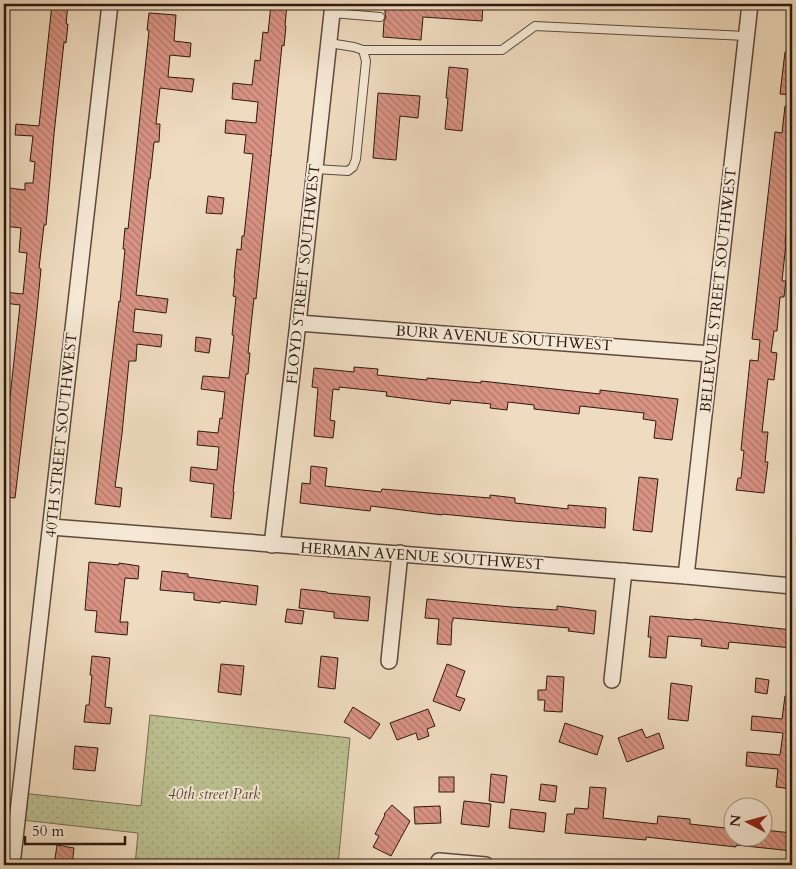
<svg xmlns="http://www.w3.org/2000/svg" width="796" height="869" viewBox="0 0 796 869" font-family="Cardo,serif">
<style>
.park{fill:url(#park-dots);stroke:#746d50}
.building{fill:url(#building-back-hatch);stroke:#2c1a10}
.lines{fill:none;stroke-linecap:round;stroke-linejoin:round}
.service-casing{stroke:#5d4a3c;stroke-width:10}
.minor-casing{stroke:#5d4a3c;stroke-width:18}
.service{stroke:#f5e8d5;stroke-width:8}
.minor{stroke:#f5e8d5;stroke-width:15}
.labels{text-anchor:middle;stroke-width:4;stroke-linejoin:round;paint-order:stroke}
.street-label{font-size:15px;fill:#2c1a10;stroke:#f5e8d5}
.park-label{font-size:15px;font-style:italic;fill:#574c36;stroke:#f5e8d5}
</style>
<defs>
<pattern id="park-dots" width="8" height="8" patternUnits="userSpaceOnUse" patternTransform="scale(1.25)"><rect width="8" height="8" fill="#bbc090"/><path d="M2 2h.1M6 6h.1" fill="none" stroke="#a1a47b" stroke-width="1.8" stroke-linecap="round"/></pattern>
<pattern id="building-back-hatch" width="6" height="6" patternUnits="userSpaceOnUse" patternTransform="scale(1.25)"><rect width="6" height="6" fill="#d99383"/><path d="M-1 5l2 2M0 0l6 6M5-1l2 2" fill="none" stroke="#b0776a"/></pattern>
</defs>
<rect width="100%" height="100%" fill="#efdbbf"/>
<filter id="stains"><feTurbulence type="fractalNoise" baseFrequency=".004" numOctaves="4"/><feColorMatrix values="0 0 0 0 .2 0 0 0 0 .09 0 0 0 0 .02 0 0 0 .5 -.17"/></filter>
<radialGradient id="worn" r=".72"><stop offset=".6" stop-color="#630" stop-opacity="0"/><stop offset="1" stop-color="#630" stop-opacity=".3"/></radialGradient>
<!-- park -->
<path class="park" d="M150 715 350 738 338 865H135L138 833 22 820 21 793 141 806Z"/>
<!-- building -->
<g class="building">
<path d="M52 4H68L66 24H68L66 43 64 42 54 134 46 225H44L39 268 41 269 36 320 15 498 4 497V453L20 305 4 303V292L23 294 27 253 19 252 21 228 4 226 9 188 25 190V183H33L35 162 30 161 33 136 15 135 16 124 39 126Z"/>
<path d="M271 4H287L285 26H286L284 46 282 45 271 156V155L256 299 254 298 248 353H250L248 374H246L242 410 233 492H234L231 519 211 517 214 484 190 481 191 467 217 470 219 447 197 445 198 431 218 433 220 418 222 419 225 392 201 389 203 376 229 378 234 335H232L236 297 233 296 235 278H234L237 249 241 250 242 236H244L253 154 244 153 246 135 225 133 226 120 256 123 258 102 232 99 233 83 252 85 255 60 260 61 263 32 268 33Z"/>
<path d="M385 4H483L482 21 423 17 421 40 383 37 384 21 386 17 385 14Z"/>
<path d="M149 13 176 15 174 41 191 43 190 57 170 55 168 77 194 79 192 92 160 88 156 124H160L159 142H154L150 179H149L145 215 136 295 168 299 166 313 135 309 133 332 162 335 161 347 137 344 136 361H129L122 434 115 487 122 488 120 507 95 504 119 301 120 302 125 249H123L125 228 128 229 149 31 147 30Z"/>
<path d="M785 52H792V95L780 94Z"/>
<path d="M449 67 468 69 462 131 445 129 448 98H446Z"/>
<path d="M378 93 420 96 418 118 400 116 396 160 373 158Z"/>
<path d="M785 106H792V195H790L785 243H786L782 281H786L784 297H780L777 331H774L771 352 777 353 774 380 768 379 762 432H768L765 462H768L764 493 736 490 738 478H741L744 451 741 450 750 360 758 361 760 340 752 339 775 132 782 133Z"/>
<path d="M208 196 224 198 222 214 206 213Z"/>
<path d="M196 337 211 339 209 353 195 351Z"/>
<path d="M354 367 378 369 377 375 427 380V378L481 383V381L600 394V390L678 399 672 440 654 438 656 421 643 419 644 413 580 406 579 414 534 409V405L508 402 507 410 490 408 491 404 451 400 450 404 425 401 386 396 387 392 339 387V390L333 389 330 420 335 421 333 438 314 436 318 388 312 387 314 368 354 372Z"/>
<path d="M311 466 327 468 325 486 381 492 382 489 490 498V495L515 498V503L568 509V505L606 508 605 528 513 521 442 514V515L371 506 370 511 300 503 302 483 310 484Z"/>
<path d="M639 477 658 479 652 532 633 530Z"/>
<path d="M89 562 119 565V563L139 566 138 579 125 578 120 622H128L127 635 95 632 97 611 85 610Z"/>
<path d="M162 571 188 574V577L258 586 256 605 221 601 220 603 194 600V593L160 590Z"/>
<path d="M301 589 327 592V593L370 597 368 621 334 618V612L299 608Z"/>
<path d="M427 599 511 607 557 610V606L596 611 594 634 568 631 569 628 453 618V621H452L451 645 437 644 439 619 425 618Z"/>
<path d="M287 609 304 611 302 624 285 622Z"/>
<path d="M650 616 693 620 694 619 792 630V648L729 642 728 649 701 646 702 639 668 636 666 658 649 657 651 637H648Z"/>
<path d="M92 656 110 658 105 707 112 708 110 724 84 722 86 705H89L92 675H90Z"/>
<path d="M321 656 338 658 335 689 318 687Z"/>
<path d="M221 664 244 666 241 695 218 692Z"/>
<path d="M447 664 465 671 456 696 465 699 460 711 433 701Z"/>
<path d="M547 676 564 677 562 712 544 711 545 700H538V690H546Z"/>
<path d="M756 678 769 680 767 694 755 692Z"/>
<path d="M671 683 692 686 688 721 668 719Z"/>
<path d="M785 696H792V789L776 787 778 769 746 766 747 752 780 755 783 733 751 730 752 716 782 719Z"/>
<path d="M353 707 380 724 370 739 344 722Z"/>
<path d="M428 709 435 726 427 729 429 736 418 740 416 733 397 740 390 723Z"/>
<path d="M565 723 603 736 597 755 559 742Z"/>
<path d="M642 729 646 738 659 733 664 748 627 762 618 738Z"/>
<path d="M75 746 98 748 95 771 73 769Z"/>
<path d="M491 774 507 776 504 803 489 801Z"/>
<rect x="439" y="777" width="15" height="15"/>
<path d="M541 784 557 786 555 802 539 800Z"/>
<path d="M590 787 606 788 603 818 657 824 658 816 690 819V824L734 829V836H764V830L792 833V851L736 845V847L646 837V840L565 833 567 814H574L575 808 588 809Z"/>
<path d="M464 801 491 804 489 827 461 824Z"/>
<path d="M392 805 410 821 391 856 373 847 379 836 375 834 385 815 384 814Z"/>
<path d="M440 806 441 823 415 824 414 807Z"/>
<path d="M511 809 546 813 544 832 509 828Z"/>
<path d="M57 845 74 848 72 865H54Z"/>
</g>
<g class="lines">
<!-- service casing -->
<g class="service-casing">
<g id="service">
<path d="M332 13 380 17"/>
<path d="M363 50H502L535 26 746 36"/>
<path d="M315 169 348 171 353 167 356 159 366 61 363 50 354 47 329 43"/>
</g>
</g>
<!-- minor casing -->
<g class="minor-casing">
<g id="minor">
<path d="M298 323 711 354"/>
<path d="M51 527 686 576 792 586"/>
<path d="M272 545 298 323 333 4"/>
<path d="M686 576 750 4"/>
<path d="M389 661 400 553"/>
<path d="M612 680 624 571"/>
<path d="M439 861 486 865"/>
<path d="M12 865 110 4"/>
</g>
</g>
<!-- service -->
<use href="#service" class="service"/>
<!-- minor -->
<use href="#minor" class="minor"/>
</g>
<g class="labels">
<!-- street labels -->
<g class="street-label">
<text transform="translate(303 274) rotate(-84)" y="5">FLOYD STREET SOUTHWEST</text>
<text transform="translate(718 290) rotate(-84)" y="5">BELLEVUE STREET SOUTHWEST</text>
<text transform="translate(504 338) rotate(4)" y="5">BURR AVENUE SOUTHWEST</text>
<text transform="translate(61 435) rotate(-84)" y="5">40TH STREET SOUTHWEST</text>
<text transform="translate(422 556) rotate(4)" y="5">HERMAN AVENUE SOUTHWEST</text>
</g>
<!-- park labels -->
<g class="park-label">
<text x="214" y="799">40th street Park</text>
</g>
</g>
<!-- margin -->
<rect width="796" height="869" fill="none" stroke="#efdbbf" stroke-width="20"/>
<rect x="5" y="5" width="786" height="859" fill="none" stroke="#2c1a10" stroke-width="2.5"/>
<rect x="10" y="10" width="776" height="849" fill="none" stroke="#2c1a10"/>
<!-- north arrow -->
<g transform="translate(748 822) rotate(276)"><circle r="24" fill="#f5e8d5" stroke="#a59686"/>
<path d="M0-4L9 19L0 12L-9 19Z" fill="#8f2418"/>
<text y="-8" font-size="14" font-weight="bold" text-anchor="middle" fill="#2c1a10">N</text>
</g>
<!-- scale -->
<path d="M25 836v8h100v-8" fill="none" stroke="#2c1a10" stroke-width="2.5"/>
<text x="32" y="836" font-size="15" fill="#2c1a10" stroke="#f5e8d5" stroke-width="4" paint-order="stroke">50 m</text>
<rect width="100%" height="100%" filter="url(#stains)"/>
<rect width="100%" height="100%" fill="url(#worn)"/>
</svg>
